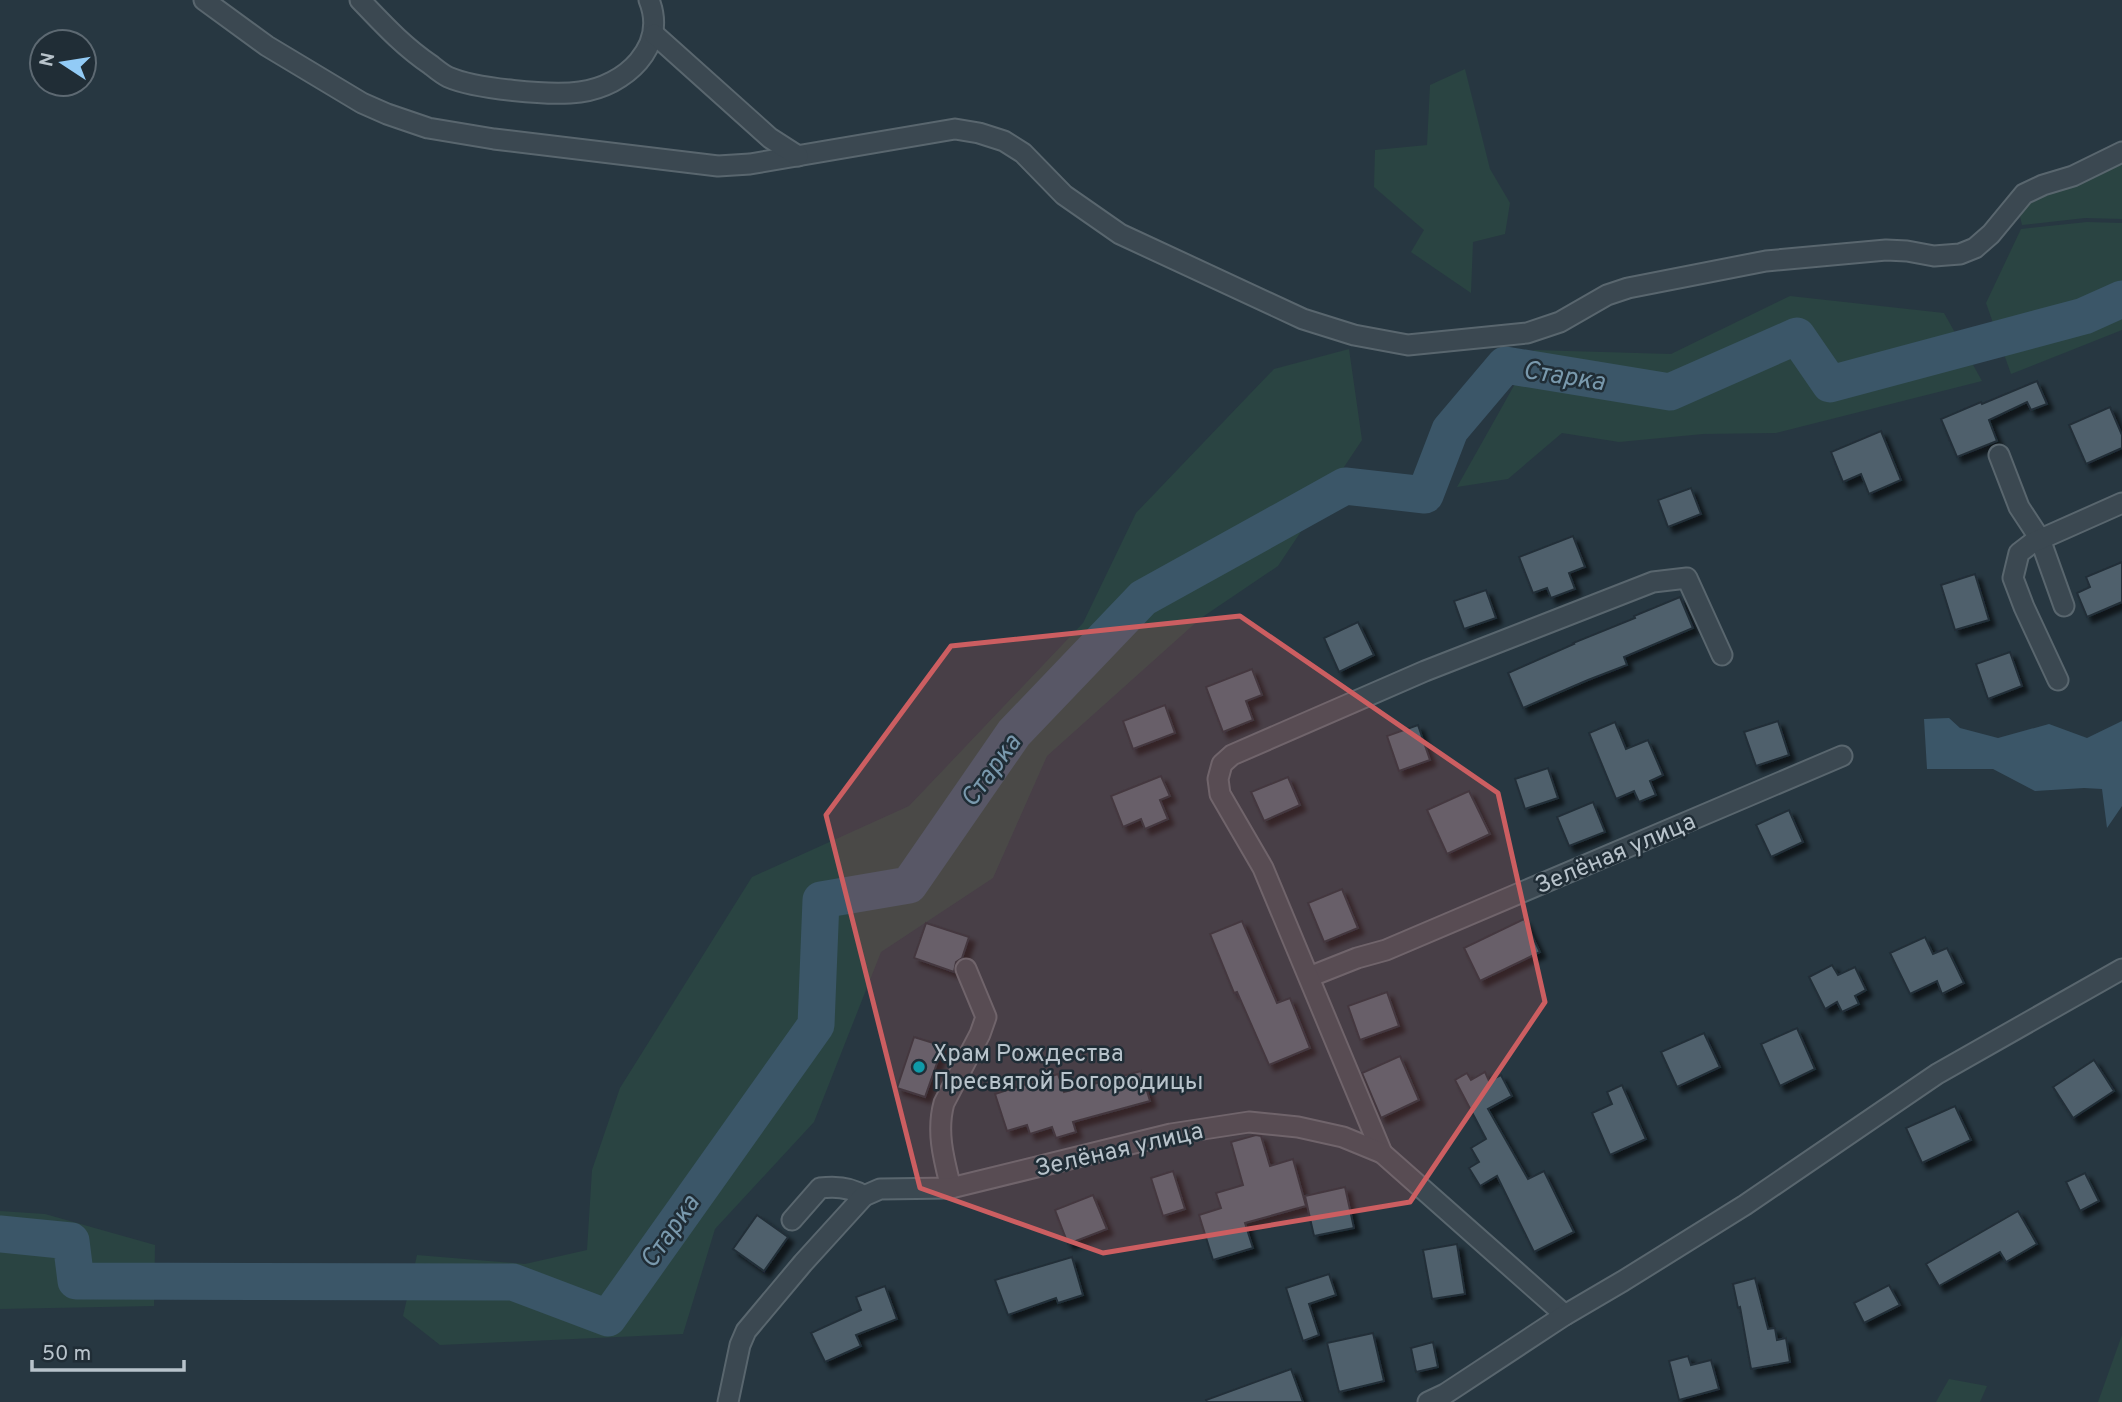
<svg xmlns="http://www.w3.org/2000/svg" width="2122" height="1402" viewBox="0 0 2122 1402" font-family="Overpass,sans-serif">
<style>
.green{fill:#2a4442}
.water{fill:#3b5668}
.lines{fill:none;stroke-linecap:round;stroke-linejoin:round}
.river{stroke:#3b5668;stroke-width:37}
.building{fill:#50616c;stroke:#222f38;stroke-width:2;filter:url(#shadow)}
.minor-casing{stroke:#59666e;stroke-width:23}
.minor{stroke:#3b4851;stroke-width:19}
.marked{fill:#cc5e61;fill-opacity:0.2;stroke:#cc5e61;stroke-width:5;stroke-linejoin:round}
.culture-dot{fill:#0f9aa8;stroke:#202d36;stroke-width:2.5}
.labels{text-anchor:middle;stroke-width:5;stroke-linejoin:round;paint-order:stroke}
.street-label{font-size:24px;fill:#b8c3cb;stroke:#202d36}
.poi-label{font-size:24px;fill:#b8c3cb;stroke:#202d36;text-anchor:start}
.water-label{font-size:26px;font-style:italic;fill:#7999ad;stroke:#202d36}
</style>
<defs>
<filter id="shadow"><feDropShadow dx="5.5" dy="5.5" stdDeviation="2" flood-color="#0009"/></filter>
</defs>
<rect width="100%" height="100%" fill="#273741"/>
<!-- green -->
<g class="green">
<path d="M1465 69 1490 169 1510 203 1505 234 1473 242 1471 293 1411 252 1424 230 1374 187 1375 150 1427 145 1430 85Z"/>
<path d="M2122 157V219L2085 218 2022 225 2018 208Z"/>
<path d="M2087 222 2122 223V330L2011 374 1986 303 2021 229Z"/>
<path d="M1790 296 1944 313 1982 381 1776 433 1703 434 1619 442 1562 433 1508 479 1457 487 1534 350 1671 354Z"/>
<path d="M1349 349 1362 440 1278 566 1201 618 1047 756 993 878 881 952 814 1122 715 1229 683 1334 440 1345 403 1316 417 1255 525 1264 587 1250 592 1170 620 1088 752 877 909 806 1083 623 1136 513 1274 369Z"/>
<path d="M0 1211 45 1214 155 1245 154 1306 0 1309Z"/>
<path d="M2122 1335V1402H2098Z"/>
<path d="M1949 1379 1987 1386 1980 1402H1936Z"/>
</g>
<!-- water -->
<path class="water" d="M1949 718 1960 728 1998 738 2049 724 2087 738 2122 721V806L2107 828 2102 789 2084 788 2035 791 1993 769H1927L1924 719Z"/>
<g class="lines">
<!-- river -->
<path class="river" d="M0 1234 71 1241 76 1281 513 1282 608 1318 816 1025 821 900 909 885 1014 733 1143 598 1345 486 1425 495 1450 430 1505 365 1670 392 1797 336 1830 384 2084 316 2122 299"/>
</g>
<!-- building -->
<g class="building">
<path d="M2037 381 2047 404 2031 410 2027 402 1989 420 1997 441 1957 457 1941 419 1981 402 1982 404Z"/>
<path d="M2110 407 2122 435V448L2086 464 2069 425Z"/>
<path d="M1881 431 1901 480 1869 494 1861 474 1843 482 1831 452Z"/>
<path d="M1691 488 1701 514 1668 527 1658 500Z"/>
<path d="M1573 536 1585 567 1569 573 1575 589 1551 598 1547 588 1533 593 1519 557Z"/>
<path d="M2122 562V602L2087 617 2077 593 2090 587 2086 577Z"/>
<path d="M1975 574 1989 620 1955 630 1941 585Z"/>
<path d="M1486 590 1496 618 1464 629 1454 601Z"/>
<path d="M1680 597 1693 628 1624 657 1627 665 1588 680 1523 708 1508 673 1574 644 1573 643 1635 618 1634 616Z"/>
<path d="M1358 622 1374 655 1339 672 1324 638Z"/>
<path d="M2010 652 2022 686 1988 699 1976 664Z"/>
<path d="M1252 669 1262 695 1246 701 1253 720 1223 732 1206 687Z"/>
<path d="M1165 705 1175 733 1133 749 1123 721Z"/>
<path d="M1778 721 1789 755 1756 766 1744 732Z"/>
<path d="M1615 722 1626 749 1648 740 1663 775 1650 781 1656 795 1639 802 1634 791 1616 799 1589 733Z"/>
<path d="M1418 725 1430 760 1399 771 1387 736Z"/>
<path d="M1548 768 1558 798 1525 809 1515 779Z"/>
<path d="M1161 776 1170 796 1160 800 1168 819 1145 829 1141 819 1123 827 1111 796Z"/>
<path d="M1288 777 1300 805 1264 821 1251 792Z"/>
<path d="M1469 791 1490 834 1447 854 1427 810Z"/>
<path d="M1593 802 1605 832 1569 846 1557 817Z"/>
<path d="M1789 810 1803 842 1771 857 1756 825Z"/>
<path d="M1342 889 1358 928 1324 942 1308 903Z"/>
<path d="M1524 919 1540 952 1480 981 1464 948Z"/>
<path d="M1242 921 1277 1003 1290 998 1310 1048 1269 1065 1237 992 1234 993 1210 934Z"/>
<path d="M926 923 969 937 962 958 956 962 954 972 914 958Z"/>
<path d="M1925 937 1933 954 1947 948 1964 983 1942 994 1937 981 1910 994 1890 953Z"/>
<path d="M1832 965 1838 975 1855 967 1866 990 1855 996 1859 1004 1842 1012 1837 1002 1825 1009 1809 977Z"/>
<path d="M1387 992 1399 1026 1360 1040 1348 1006Z"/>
<path d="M1797 1028 1815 1069 1780 1086 1761 1044Z"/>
<path d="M1704 1033 1720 1067 1677 1087 1661 1052Z"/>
<path d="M914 1037 943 1046 925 1097 897 1088Z"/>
<path d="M1400 1056 1419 1100 1381 1118 1362 1073Z"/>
<path d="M2094 1060 2114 1091 2073 1118 2053 1087Z"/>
<path d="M1141 1071 1150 1101 1073 1122 1076 1132 1056 1138 1052 1127 1030 1134 1027 1125 1007 1131 995 1094 1058 1074 1064 1092Z"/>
<path d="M1485 1072 1489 1081 1501 1075 1512 1096 1488 1109 1528 1179 1544 1171 1574 1232 1534 1252 1497 1176 1480 1186 1469 1168 1479 1162 1471 1148 1486 1139 1455 1080 1467 1073 1471 1080Z"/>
<path d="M1622 1085 1646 1139 1610 1155 1592 1113 1612 1104 1607 1092Z"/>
<path d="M1955 1106 1971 1140 1922 1163 1906 1128Z"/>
<path d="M1256 1135 1261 1136 1270 1166 1293 1159 1306 1206 1245 1223 1253 1248 1213 1260 1199 1215 1221 1208 1216 1193 1243 1185 1231 1142Z"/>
<path d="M1173 1171 1185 1209 1163 1216 1151 1178Z"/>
<path d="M2085 1173 2099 1201 2080 1211 2066 1182Z"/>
<path d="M1345 1187 1354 1228 1314 1236 1305 1196Z"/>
<path d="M1093 1195 1107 1229 1068 1244 1055 1210Z"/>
<path d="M2018 1211 2037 1244 2006 1262 2000 1252 1939 1286 1926 1264Z"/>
<path d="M757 1215 788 1237 764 1271 733 1249Z"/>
<path d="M1457 1244 1465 1294 1432 1299 1423 1250Z"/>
<path d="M1072 1257 1083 1295 1058 1303 1056 1298 1008 1315 995 1280Z"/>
<path d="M1329 1274 1336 1295 1309 1304 1319 1335 1303 1341 1286 1288Z"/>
<path d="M1755 1278 1768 1329 1775 1328 1777 1340 1786 1338 1790 1362 1751 1369 1740 1307 1738 1308 1733 1284Z"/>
<path d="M1889 1285 1900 1305 1864 1323 1854 1303Z"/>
<path d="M885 1286 897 1319 856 1335 861 1346 825 1362 811 1333 861 1310 856 1297Z"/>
<path d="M1373 1333 1384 1381 1339 1392 1327 1343Z"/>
<path d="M1433 1342 1438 1367 1416 1372 1411 1348Z"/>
<path d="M1688 1356 1691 1365 1711 1360 1719 1389 1679 1400 1669 1361Z"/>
<path d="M1291 1369 1303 1402H1207L1206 1400Z"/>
</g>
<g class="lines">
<!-- minor casing -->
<g class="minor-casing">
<g id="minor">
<path d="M204 0 267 46 362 103 387 114 428 128 494 139 718 166 750 164 955 129 979 133 1004 141 1023 153 1064 195 1120 234 1303 319 1354 335 1408 345 1527 333 1560 322 1607 295 1628 288 1766 261 1886 250 1907 251 1934 256 1960 254 1975 248 1991 234 2024 194 2043 185 2073 176 2122 152"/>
<path d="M360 0C383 24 403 46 431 65 436 69 442 74 448 77 475 89 551 96 580 92 625 86 668 47 649 0"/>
<path d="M654 34 770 138 798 156"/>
<path d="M1999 455 2019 507 2040 539 2064 606"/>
<path d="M2058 680 2024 607 2013 578 2019 553 2032 543 2122 503"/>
<path d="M1309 977 1357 958 1386 950 1842 756"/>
<path d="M1382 1153 1263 868 1220 794 1218 779 1222 764 1232 755 1425 671 1653 582 1687 578 1722 655"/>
<path d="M951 1188C944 1160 936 1132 944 1103L980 1034 986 1017 966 969"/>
<path d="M792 1220 820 1188C836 1186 851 1187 864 1196"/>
<path d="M728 1402 740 1345 746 1331 803 1263 864 1196 880 1189 951 1188 1171 1134 1249 1122 1298 1127 1343 1137 1382 1153 1565 1315"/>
<path d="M1428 1402 1445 1394 1565 1315 1623 1281 1745 1205 1937 1074 2122 969"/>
</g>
</g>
<!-- minor -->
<use href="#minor" class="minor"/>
</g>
<!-- marked area -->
<path class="marked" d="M1240 616 1498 793 1545 1002 1410 1202 1103 1253 920 1188 826 815 951 646Z"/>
<!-- markers -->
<circle class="culture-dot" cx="919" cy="1067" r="7"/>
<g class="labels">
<!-- street labels -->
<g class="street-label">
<text transform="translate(1615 853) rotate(-23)" y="8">Зелёная улица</text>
<text transform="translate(1119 1149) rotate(-13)" y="8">Зелёная улица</text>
</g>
<!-- poi labels -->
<g class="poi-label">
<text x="933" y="1061">Храм Рождества<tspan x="933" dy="28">Пресвятой Богородицы</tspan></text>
</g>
<!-- water labels -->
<g class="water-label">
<text transform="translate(1564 375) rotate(9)" y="9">Старка</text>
<text transform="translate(990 770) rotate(-54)" y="9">Старка</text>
<text transform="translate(669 1231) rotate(-55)" y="9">Старка</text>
</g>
</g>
<!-- north arrow -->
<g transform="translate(63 63) rotate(282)"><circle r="33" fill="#202d36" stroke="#5d6972" stroke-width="2"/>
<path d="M0-5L12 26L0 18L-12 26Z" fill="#92cbf6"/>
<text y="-10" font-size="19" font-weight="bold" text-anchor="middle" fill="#b8c3cb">N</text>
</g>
<!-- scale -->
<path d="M32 1360v10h152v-10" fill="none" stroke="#b8c3cb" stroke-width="3.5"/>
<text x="42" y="1360" font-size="21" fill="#b8c3cb" stroke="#202d36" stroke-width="5" paint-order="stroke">50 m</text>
</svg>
